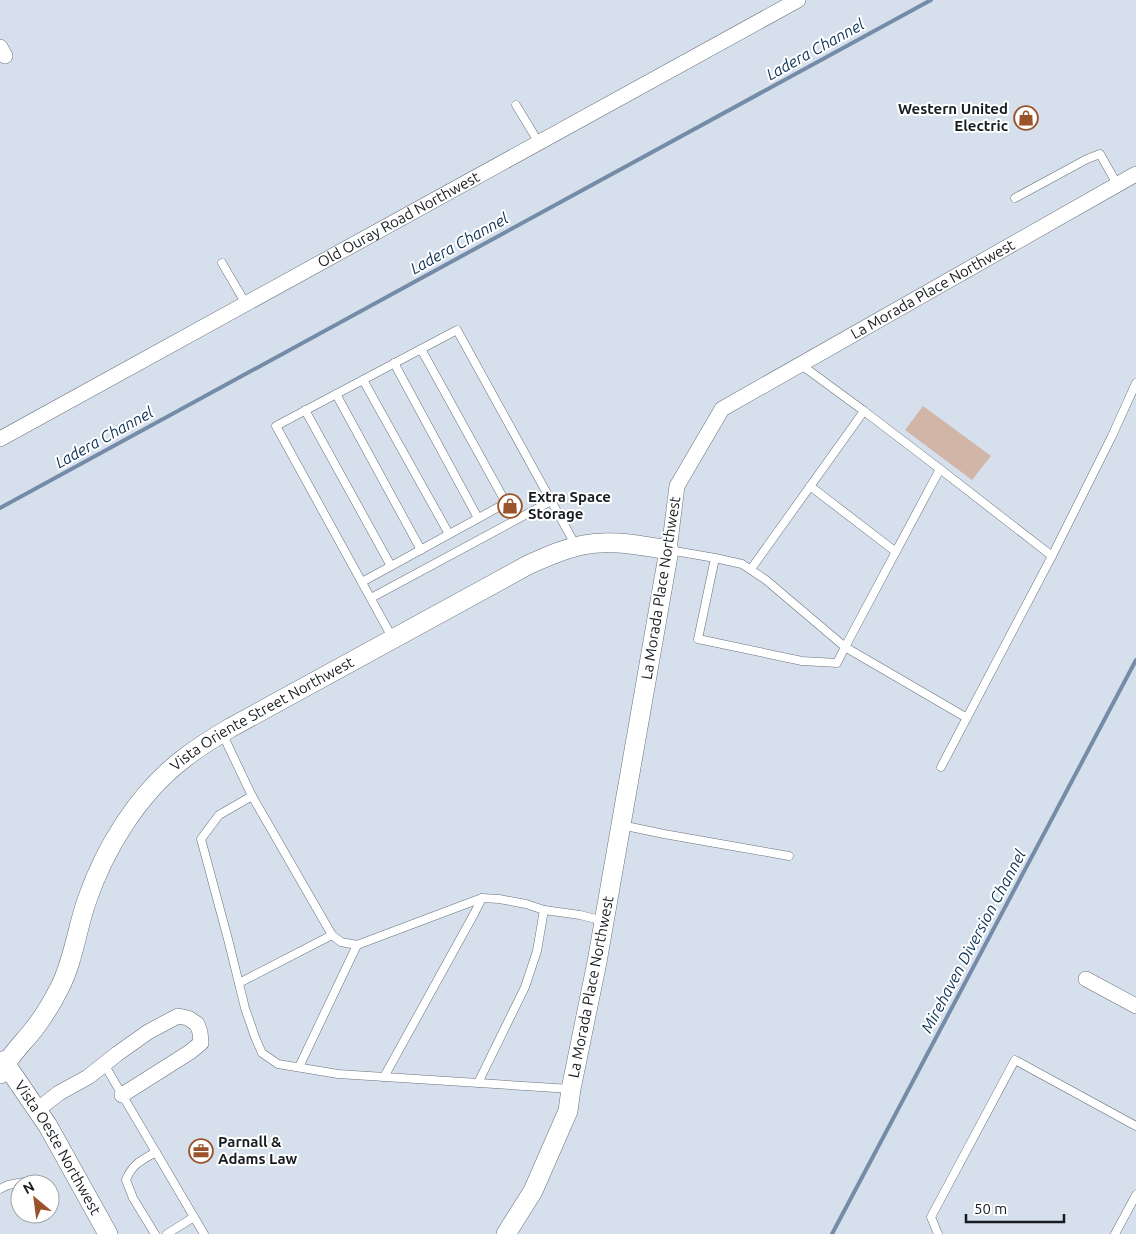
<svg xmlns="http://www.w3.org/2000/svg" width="1136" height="1234" viewBox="0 0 1136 1234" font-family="Ubuntu,sans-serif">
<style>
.green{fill:#d1b6a8}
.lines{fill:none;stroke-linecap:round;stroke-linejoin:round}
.stream{stroke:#748ca7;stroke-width:4}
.service-casing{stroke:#68717b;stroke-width:9}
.minor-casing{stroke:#68717b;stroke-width:16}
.tertiary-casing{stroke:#68717b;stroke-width:20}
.primary-casing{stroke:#68717b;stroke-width:25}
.service{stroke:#fff;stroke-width:8}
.minor{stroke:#fff;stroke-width:15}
.tertiary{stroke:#fff;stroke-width:19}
.primary{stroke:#fff;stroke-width:24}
.labels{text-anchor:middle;stroke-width:4;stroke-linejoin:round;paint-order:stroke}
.poi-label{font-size:15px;font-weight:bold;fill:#181c20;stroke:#fff;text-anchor:start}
.street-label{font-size:15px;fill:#181c20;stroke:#fff}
.water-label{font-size:16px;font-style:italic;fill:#0d3358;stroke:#fff}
</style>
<rect width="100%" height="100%" fill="#d6e0ec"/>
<!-- green -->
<path class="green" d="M923 406 991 456 972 480 905 430Z"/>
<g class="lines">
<!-- stream -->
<g class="stream">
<path d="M0 508 931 0"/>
<path d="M832 1234 1136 660"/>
</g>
<!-- service casing -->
<g class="service-casing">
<g id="service">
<path d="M516 105 539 143"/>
<path d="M1015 198 1087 159 1100 154 1117 184"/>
<path d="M222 263 246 304"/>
<path d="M394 363 478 518"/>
<path d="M363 380 449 534"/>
<path d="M336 394 421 550"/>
<path d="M305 410 391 566"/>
<path d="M864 411 940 469"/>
<path d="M810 486 896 552"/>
<path d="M669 550 715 558 742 564 766 580 845 647 837 663 802 661 698 639 715 558"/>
<path d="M1052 556 1112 436 1136 383"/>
<path d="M751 569 864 411 800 364"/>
<path d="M362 582 506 503 421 349"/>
<path d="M371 598 551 501"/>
<path d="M393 639 276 426 457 330 576 546"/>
<path d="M222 733 252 796 219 815 201 839 229 943 245 1008 255 1037 262 1053 278 1064 338 1074 571 1089"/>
<path d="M941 767 1052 556 940 469 845 647 967 718"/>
<path d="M252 796 332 935 341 942 357 945 482 898"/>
<path d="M621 825 664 834 789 856"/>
<path d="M239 983 332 935"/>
<path d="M104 1064 204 1234"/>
<path d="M299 1067 357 945"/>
<path d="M384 1077 474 914 482 898 499 899 526 904 544 910 580 915 604 921"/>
<path d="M478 1083 525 987 537 951 544 910"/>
<path d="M0 1189 8 1185 29 1181"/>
<path d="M155 1234 133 1198 126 1180C132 1164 142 1160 156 1152"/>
<path d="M167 1234 194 1217"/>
<path d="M938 1234 931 1217 1015 1060 1136 1126"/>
<path d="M1115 1234 1136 1195"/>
</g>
</g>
<!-- minor casing -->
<g class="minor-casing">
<g id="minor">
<path d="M0 47 5 56"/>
<path id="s1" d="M0 439 798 0"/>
<path id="s2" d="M669 550 677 486 722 409 1136 174"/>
<path d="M1086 979 1136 1006"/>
<path d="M37 1110 59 1093 88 1077 117 1054 148 1032 178 1016 188 1018 197 1024 200 1032 201 1043 190 1052 122 1095"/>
</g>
</g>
<!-- tertiary casing -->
<g class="tertiary-casing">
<g id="tertiary">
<path id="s3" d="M5 1063 48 1126 108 1234"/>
<path id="s4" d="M0 1074C8 1057 22 1044 34 1029 44 1016 53 1001 60 987 74 959 77 928 87 900 105 848 138 794 182 760 197 748 213 738 230 728L528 565C546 557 563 549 583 545 611 539 641 546 669 550L597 962 571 1089 568 1111 533 1191 506 1234"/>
</g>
</g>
<!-- primary casing -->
<g class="primary-casing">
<path id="primary" d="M0 1066 5 1063"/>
</g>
<!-- service -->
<use href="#service" class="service"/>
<!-- minor -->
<use href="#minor" class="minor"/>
<!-- tertiary -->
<use href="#tertiary" class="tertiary"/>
<!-- primary -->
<use href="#primary" class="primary"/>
</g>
<!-- icons -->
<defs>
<g id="shop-ring" transform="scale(1.25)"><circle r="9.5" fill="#fff" stroke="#9a532b" stroke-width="1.5"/><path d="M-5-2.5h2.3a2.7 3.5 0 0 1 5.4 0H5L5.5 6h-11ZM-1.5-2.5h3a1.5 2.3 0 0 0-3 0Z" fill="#9a532b"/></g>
<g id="office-ring" transform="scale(1.25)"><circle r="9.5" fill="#fff" stroke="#9a532b" stroke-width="1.5"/><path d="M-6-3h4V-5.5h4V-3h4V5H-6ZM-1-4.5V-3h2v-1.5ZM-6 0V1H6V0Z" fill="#9a532b"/></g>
</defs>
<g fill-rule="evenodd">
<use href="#shop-ring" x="1026" y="118"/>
<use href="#shop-ring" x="510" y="506"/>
<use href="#office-ring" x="201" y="1151"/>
</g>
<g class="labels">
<!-- poi labels -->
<g class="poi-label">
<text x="1008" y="114" text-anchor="end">Western United<tspan x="1008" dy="17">Electric</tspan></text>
<text x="528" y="502">Extra Space<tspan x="528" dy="17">Storage</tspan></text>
<text x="218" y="1147">Parnall &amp;<tspan x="218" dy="17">Adams Law</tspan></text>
</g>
<!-- street labels -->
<g class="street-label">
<text dy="5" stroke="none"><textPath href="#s1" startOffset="455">Old Ouray Road Northwest</textPath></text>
<text dy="5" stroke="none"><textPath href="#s2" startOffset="396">La Morada Place Northwest</textPath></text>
<text transform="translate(661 588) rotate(-81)" y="5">La Morada Place Northwest</text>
<text dy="5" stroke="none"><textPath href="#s4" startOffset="461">Vista Oriente Street Northwest</textPath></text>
<text transform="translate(591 987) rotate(-79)" y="5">La Morada Place Northwest</text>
<text dy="5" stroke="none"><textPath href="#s3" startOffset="100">Vista Oeste Northwest</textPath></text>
</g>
<!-- water labels -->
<g class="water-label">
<text transform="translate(815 49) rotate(-29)" y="6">Ladera Channel</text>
<text transform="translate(459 243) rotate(-29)" y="6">Ladera Channel</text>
<text transform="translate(104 437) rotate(-29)" y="6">Ladera Channel</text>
<text transform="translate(973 941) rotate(-62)" y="6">Mirehaven Diversion Channel</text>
</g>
</g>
<!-- north arrow -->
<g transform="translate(35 1199) rotate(331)"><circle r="24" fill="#ffffff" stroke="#a3a4a6"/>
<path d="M0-4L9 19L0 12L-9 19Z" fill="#9a532b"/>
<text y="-8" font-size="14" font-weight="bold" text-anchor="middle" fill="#181c20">N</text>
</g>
<!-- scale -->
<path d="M966 1214v8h98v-8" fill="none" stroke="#181c20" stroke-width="2.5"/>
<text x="974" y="1214" font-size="15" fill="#181c20" stroke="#ffffff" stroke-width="4" paint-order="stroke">50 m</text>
</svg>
